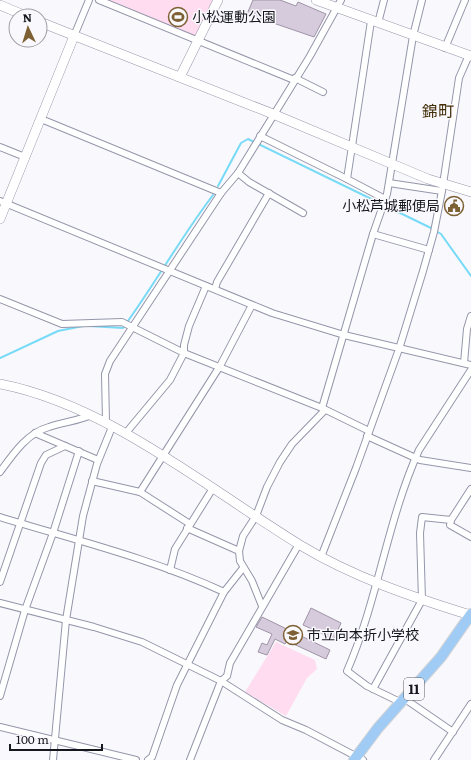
<svg xmlns="http://www.w3.org/2000/svg" width="471" height="760" viewBox="0 0 471 760" font-family="Literata,'Noto Sans JP',serif">
<style>
.green{fill:#ffdcef}
.lines{fill:none;stroke-linecap:round;stroke-linejoin:round}
.stream{stroke:#77daf7;stroke-width:2}
.building{fill:#d6cadd;stroke:#9f94a6}
.street-casing{stroke:#9496aa;stroke-width:8}
.secondary-casing{stroke:#9496aa;stroke-width:10}
.primary-casing{stroke:#d5d5d6;stroke-width:12}
.street{stroke:#fff;stroke-width:6}
.secondary{stroke:#fff;stroke-width:9}
.primary{stroke:#a0cbf5;stroke-width:10}
.labels{text-anchor:middle;stroke-width:3;stroke-linejoin:round;paint-order:stroke}
.shield{fill:#f9f9fd;stroke:#5a5a61;stroke-width:1}
.shield-label{font-size:13px;font-weight:bold;fill:#16161e}
.poi-label{font-size:14px;fill:#16161e;stroke:#f9f9fd;text-anchor:start}
.quarter-label{font-size:16px;fill:#442e08;stroke:#f9f9fd}
</style>
<rect width="100%" height="100%" fill="#f9f9fd"/>
<!-- green -->
<g class="green">
<path d="M105 0H217L200 34 194 36Z"/>
<path d="M276 642 315 660 317 669 307 678 286 716 245 692Z"/>
</g>
<g class="lines">
<!-- stream -->
<g class="stream">
<path d="M218 186 241 143 248 139 433 229"/>
<path d="M436 231 441 234 471 276"/>
<path d="M89 326 123 328C155 284 181 237 213 195"/>
<path d="M0 358 58 331 83 326"/>
</g>
</g>
<!-- building -->
<g class="building">
<path d="M253 0H280L296 6 298 2 326 14 314 37 247 14Z"/>
<path d="M311 608 341 623 334 639 303 625Z"/>
<path d="M262 617 330 650 326 659 287 641 285 644 275 639 267 655 258 652 262 643 267 645 272 634 256 627Z"/>
</g>
<g class="lines">
<!-- street casing -->
<g class="street-casing">
<g id="street">
<path d="M99 0 294 80"/>
<path d="M371 21 347 179 385 199"/>
<path d="M378 23 384 0"/>
<path d="M74 36 89 0"/>
<path d="M445 48 465 0"/>
<path d="M295 78 323 92"/>
<path d="M41 119 221 193"/>
<path d="M260 136 347 179"/>
<path d="M0 147 25 157"/>
<path d="M238 173 249 182 303 213"/>
<path d="M389 183 442 191"/>
<path d="M0 201 272 313 344 335 471 365"/>
<path d="M373 234 429 250"/>
<path d="M215 289 217 282 269 193"/>
<path d="M0 299 62 324 122 322 184 353 322 408 369 431"/>
<path d="M464 363 467 329 471 316"/>
<path d="M322 408 373 234 387 194 413 36 422 0"/>
<path d="M106 422 105 374 110 361 221 193 238 173 310 56 341 0"/>
<path d="M35 433 98 460"/>
<path d="M125 434 170 380 184 353V345L189 326 206 286"/>
<path d="M367 436 420 460 471 468"/>
<path d="M0 472C13 454 27 433 49 427 63 422 78 421 91 415"/>
<path d="M92 481 140 492 190 524"/>
<path d="M471 489 451 520 450 525 471 537"/>
<path d="M140 492 220 366 252 305"/>
<path d="M0 517C75 540 153 559 224 592"/>
<path d="M187 528 239 551"/>
<path d="M321 557 356 468 399 349 423 271 434 232 442 191 459 78 469 55"/>
<path d="M170 570 175 549 213 488"/>
<path d="M0 582 41 463 46 455 65 446"/>
<path d="M0 603 94 627 142 642 221 681 282 720 306 730 363 760"/>
<path d="M262 606 252 581 240 561 239 551 243 536 256 516 267 487 280 462 292 444 325 410"/>
<path d="M373 689 422 600 420 533 422 517 451 520"/>
<path d="M0 696 25 610 53 533 79 451"/>
<path d="M405 699 453 732"/>
<path d="M402 703 367 686 347 671C378 600 387 521 419 450L471 370"/>
<path d="M0 727 136 760"/>
<path d="M53 760 66 620 83 516 97 464 112 427"/>
<path d="M148 760 152 757 177 685 224 592 243 568"/>
<path d="M190 760 221 681 227 676 230 663 299 544"/>
<path d="M434 760 471 704"/>
</g>
</g>
<!-- secondary casing -->
<g class="secondary-casing">
<g id="secondary">
<path d="M316 0 471 56"/>
<path d="M0 5 26 16"/>
<path d="M40 22 273 114 428 179 471 192"/>
<path d="M180 77 218 0"/>
<path d="M0 219 74 36"/>
<path d="M0 384C108 405 207 488 300 545 353 577 412 597 470 615"/>
</g>
</g>
<!-- primary casing -->
<g class="primary-casing">
<path id="primary" d="M354 760 378 728 441 657 471 614"/>
</g>
<!-- street -->
<use href="#street" class="street"/>
<!-- secondary -->
<use href="#secondary" class="secondary"/>
<!-- primary -->
<use href="#primary" class="primary"/>
</g>
<!-- icons -->
<defs>
<g id="stadium-ring" transform="scale(1)"><circle r="9.5" fill="#f9f9fd" stroke="#7d6033" stroke-width="1.5"/><path d="M0-5a6.5 5 0 1 0 0 10a6.5 5 0 1 0 0-10ZM-3.5-1.8h7v3.6h-7Z" fill="#7d6033"/></g>
<g id="civic-ring" transform="scale(1)"><circle r="9.5" fill="#f9f9fd" stroke="#7d6033" stroke-width="1.5"/><path d="M-.6-6.5H3V-4.5H.6V-3L4-1V1h2V6H-6V1h2V-1L-.6-3ZM-1.2 2.5V6h2.4V2.5Z" fill="#7d6033"/></g>
<g id="school-ring" transform="scale(1)"><circle r="9.5" fill="#f9f9fd" stroke="#7d6033" stroke-width="1.5"/><path d="M0-5L7-2L0 1L-7-2ZM-4 1L0 2.5L4 1V4Q0 6-4 4Z" fill="#7d6033"/></g>
</defs>
<g fill-rule="evenodd">
<use href="#stadium-ring" x="178" y="17"/>
<use href="#civic-ring" x="454" y="206"/>
<use href="#school-ring" x="293" y="635"/>
</g>
<g class="labels">
<!-- shield labels -->
<rect class="shield" x="404" y="678" width="20" height="22" rx="3"/>
<g class="shield-label">
<text x="414" y="694">11</text>
</g>
<!-- poi labels -->
<g class="poi-label">
<text x="192" y="22">小松運動公園</text>
<text x="440" y="211" text-anchor="end">小松芦城郵便局</text>
<text x="307" y="640">市立向本折小学校</text>
</g>
<!-- quarter labels -->
<g class="quarter-label">
<text x="438" y="117">錦町</text>
</g>
</g>
<!-- north arrow -->
<g transform="translate(28 28) rotate(356)"><circle r="19" fill="#f9f9fd" stroke="#9e9ea4"/>
<path d="M0-3L7 15L0 10L-7 15Z" fill="#7d6033"/>
<text y="-6" font-size="11" font-weight="bold" text-anchor="middle" fill="#16161e">N</text>
</g>
<!-- scale -->
<path d="M10 744v6h92v-6" fill="none" stroke="#16161e" stroke-width="2"/>
<text x="16" y="744" font-size="12" fill="#16161e" stroke="#f9f9fd" stroke-width="3" paint-order="stroke">100 m</text>
</svg>
